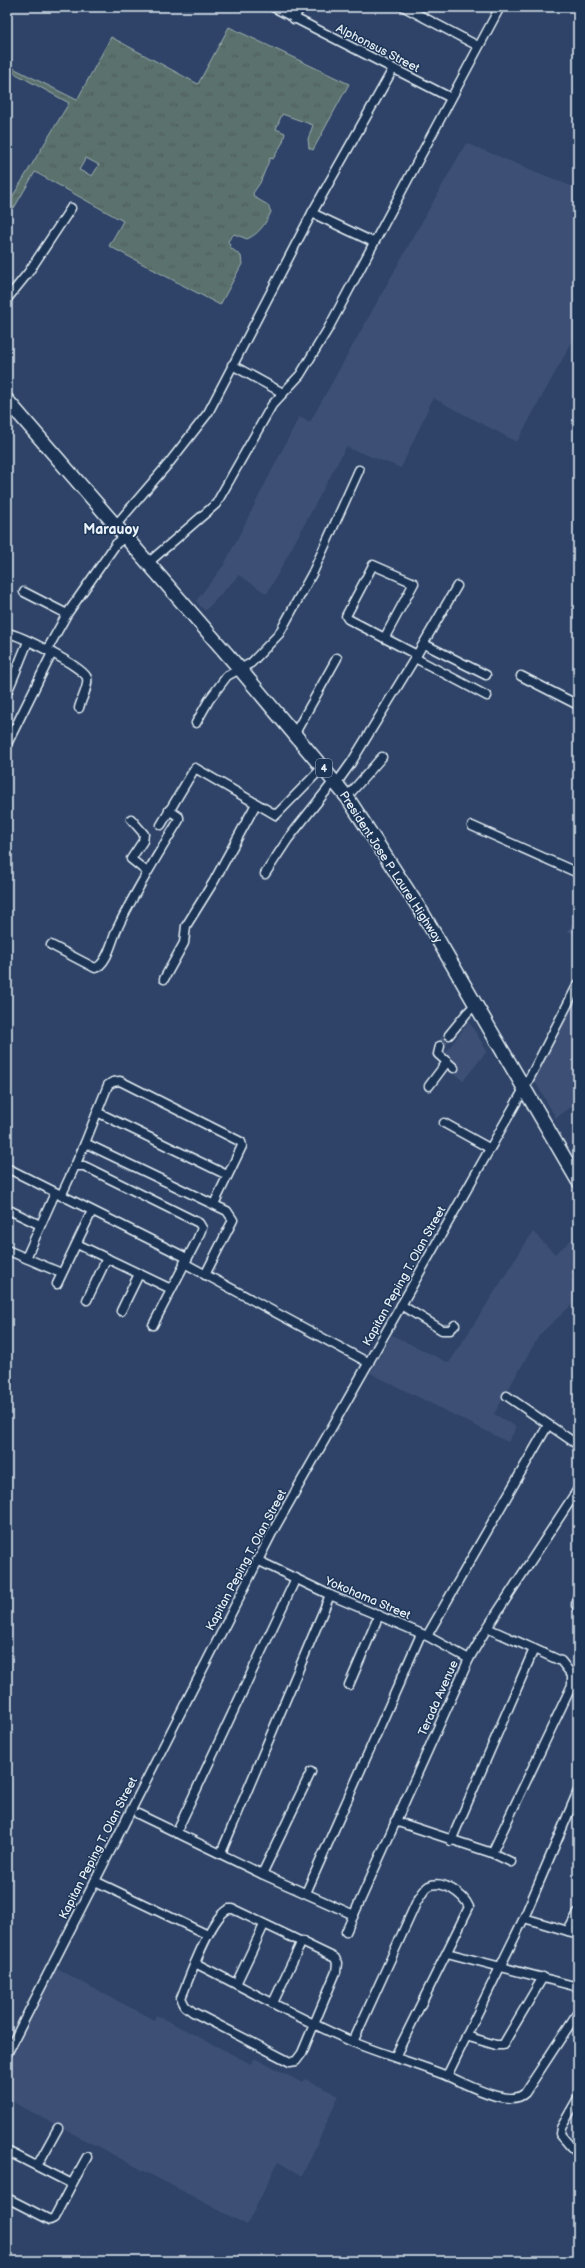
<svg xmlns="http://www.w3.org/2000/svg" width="585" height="2268" viewBox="0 0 585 2268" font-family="'Balsamiq Sans',sans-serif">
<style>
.built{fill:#3d5075}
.industrial{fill:url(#industrial-furrows)}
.grass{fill:url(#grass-tufts);stroke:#a1b1b2;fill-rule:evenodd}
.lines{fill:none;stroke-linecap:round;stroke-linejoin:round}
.minor-tunnel{stroke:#4a5d7d;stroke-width:8;stroke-dasharray:8 4;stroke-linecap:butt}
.minor-casing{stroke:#e8f1f8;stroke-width:11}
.primary-casing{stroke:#e8f1f8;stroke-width:16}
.minor{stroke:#1d3557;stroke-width:8}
.primary{stroke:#1d3557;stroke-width:13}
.labels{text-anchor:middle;stroke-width:3;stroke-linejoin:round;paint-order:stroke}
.shield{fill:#1d3557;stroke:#abb9c8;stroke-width:1}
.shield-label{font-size:11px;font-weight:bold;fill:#e8f1f8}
.street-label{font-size:12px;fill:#e8f1f8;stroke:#1d3557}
.quarter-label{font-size:14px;font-weight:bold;fill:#e8f1f8;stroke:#1d3557}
</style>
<defs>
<pattern id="industrial-furrows" width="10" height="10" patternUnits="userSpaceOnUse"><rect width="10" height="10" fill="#3d5075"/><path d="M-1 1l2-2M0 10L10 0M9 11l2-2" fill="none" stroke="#596a89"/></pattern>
<pattern id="grass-tufts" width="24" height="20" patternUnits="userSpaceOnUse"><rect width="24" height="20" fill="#5a716d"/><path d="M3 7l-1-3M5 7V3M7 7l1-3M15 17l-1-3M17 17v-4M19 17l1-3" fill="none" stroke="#4f5a5a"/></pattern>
</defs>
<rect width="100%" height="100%" fill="#2e4367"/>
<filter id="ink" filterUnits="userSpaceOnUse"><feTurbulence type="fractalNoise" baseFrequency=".025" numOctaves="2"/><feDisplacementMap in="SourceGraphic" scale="8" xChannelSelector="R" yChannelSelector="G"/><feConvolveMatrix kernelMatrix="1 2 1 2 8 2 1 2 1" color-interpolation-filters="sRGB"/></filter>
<g filter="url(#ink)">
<!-- built -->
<g class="built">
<path d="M466 143 578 189V331L517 442 433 398 401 468 346 447 267 594 239 575 205 611 196 601 224 565 299 417 310 422Z"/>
<path d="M578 992V1102L556 1118 534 1080Z"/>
<path d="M469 1022 487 1051 463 1081 439 1061Z"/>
<path d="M533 1232 555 1254 578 1234V1270L571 1275 578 1289V1299L540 1334 494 1414 517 1427 508 1442 370 1373 392 1335 449 1363Z"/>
<path d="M55 1968 154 2020 156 2015 251 2064 254 2058 303 2083 305 2079 339 2096 302 2176 278 2162 247 2225 7 2099V2060Z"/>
</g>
<!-- industrial -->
<path class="industrial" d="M578 912V936L568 931Z"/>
<!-- grass -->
<path class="grass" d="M229 27 349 84 313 150 309 148 308 139 313 125 282 114 276 129 285 133 283 142 273 159 270 158 260 183 253 193 254 197 268 205 271 212C266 223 259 234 247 239L234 234 228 241 231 248 241 256 242 264 220 305 109 246 123 221 35 172 14 208 8 204 69 103 7 69V65L77 100 111 37 198 84ZM86 158 99 165 92 176 79 170Z"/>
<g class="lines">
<!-- minor-tunnel -->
<path class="minor-tunnel" d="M440 1046 449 1035"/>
<!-- minor casing -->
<g class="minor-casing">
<g id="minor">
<path d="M273 7 451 98"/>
<path d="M404 7 478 46"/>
<path d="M294 19 300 7"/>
<path d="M312 213 373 242"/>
<path d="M7 299 28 273 71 208"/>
<path d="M232 365 283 393"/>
<path d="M115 526 169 463 208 413 312 213 393 69"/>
<path d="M148 563 216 504 272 405 300 375 328 329 500 7"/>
<path d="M24 592 67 614"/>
<path d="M7 633C20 635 84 667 87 678 89 686 81 700 79 708"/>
<path d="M385 637 414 583 373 565 346 616 348 619 417 655"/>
<path d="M424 644 486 675"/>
<path d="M47 650 67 614 116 544 125 537"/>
<path d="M415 658 487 696"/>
<path d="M521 676 578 705"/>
<path d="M7 692C15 676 20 659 28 642"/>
<path d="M196 723 209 700 227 676 251 663 279 634 313 572 359 470"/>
<path d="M295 733 337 658"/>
<path d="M7 744 52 653"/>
<path d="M336 784 351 763 415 658 457 586"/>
<path d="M347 797 382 757"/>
<path d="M131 819 144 834 143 841 131 859 147 872"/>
<path d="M161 825 195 768 276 815 323 767"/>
<path d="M472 826 578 873"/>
<path d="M265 874 288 839 334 781"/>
<path d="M51 945 95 968C107 965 112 940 117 929 135 891 157 856 179 820V817L169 810"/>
<path d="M164 979 184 943 186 926 214 881 256 804"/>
<path d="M449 1035 467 1013 476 1004"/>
<path d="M440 1046 438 1054 454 1068"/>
<path d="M429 1086 447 1062"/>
<path d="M97 1112 227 1175"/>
<path d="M444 1123 489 1148"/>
<path d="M85 1143 108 1085 113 1082 120 1081 241 1142 242 1146 214 1204"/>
<path d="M75 1166 85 1143 227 1211 233 1220 205 1275"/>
<path d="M7 1168 187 1258"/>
<path d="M61 1196 75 1166H84L199 1223 202 1228 197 1240 153 1325"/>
<path d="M7 1209 40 1225"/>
<path d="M77 1244 171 1289"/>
<path d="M7 1250 61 1273"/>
<path d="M26 1258 55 1193"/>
<path d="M184 1263 369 1363"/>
<path d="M57 1284 92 1211"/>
<path d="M87 1300 107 1258"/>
<path d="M401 1305 442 1330H450L455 1325"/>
<path d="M121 1311 139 1274"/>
<path d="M507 1396 578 1445"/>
<path d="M257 1560 330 1595 427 1636 469 1659"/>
<path d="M578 1594 576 1605 578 1607"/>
<path d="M487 1628 561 1661 572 1675V1685L492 1853"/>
<path d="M427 1636 548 1425"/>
<path d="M349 1685 379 1615"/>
<path d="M138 1814 262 1874 354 1915"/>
<path d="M395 1821 492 1853 511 1862"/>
<path d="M176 1833 296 1578"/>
<path d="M451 1841 534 1649"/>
<path d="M221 1853 330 1595"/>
<path d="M262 1874 311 1772"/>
<path d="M95 1881 208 1935"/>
<path d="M306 1893 421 1634"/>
<path d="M229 1909H233L335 1958 337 1963 336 1972 302 2053 296 2061 290 2062 193 2012 185 2006 181 1998C189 1979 211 1915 229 1909Z"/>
<path d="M524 1918 578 1934"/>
<path d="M568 1931 578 1913"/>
<path d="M346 1932 469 1659 487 1628 578 1489"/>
<path d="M447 1953 578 1987"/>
<path d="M195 1963C247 1989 299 2019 353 2042 383 2055 416 2063 447 2076 465 2083 509 2109 525 2093L578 2012"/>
<path d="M236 1984 264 1925"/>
<path d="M273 2003 302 1941"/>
<path d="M466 2036 496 2045H503L543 1977"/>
<path d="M353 2042 417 1901C421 1896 424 1889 429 1886 443 1879 464 1895 469 1907L395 2057"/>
<path d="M7 2054 273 1531 525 1087 578 984"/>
<path d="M447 2076 524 1918 578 1791"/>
<path d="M578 2098 561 2128 560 2134 571 2147 578 2153"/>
<path d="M7 2151 72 2184 54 2218 50 2220 7 2198"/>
<path d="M37 2166 58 2128"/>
<path d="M72 2184 87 2157"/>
</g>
</g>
<!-- primary casing -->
<g class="primary-casing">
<path id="primary" d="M7 400 239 668 347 797 423 914 578 1181"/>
</g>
<!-- minor -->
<use href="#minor" class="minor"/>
<!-- primary -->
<use href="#primary" class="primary"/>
</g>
</g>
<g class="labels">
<!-- shield labels -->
<rect class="shield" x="316" y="759" width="16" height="18" rx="3"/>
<g class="shield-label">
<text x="324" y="772">4</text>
</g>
<!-- street labels -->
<g class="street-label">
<text transform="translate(378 48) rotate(27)" y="4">Alphonsus Street</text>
<text transform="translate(391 867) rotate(57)" y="4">President Jose P. Laurel Highway</text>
<text transform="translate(404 1276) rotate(-61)" y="4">Kapitan Peping T. Olan Street</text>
<text transform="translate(246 1560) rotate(-62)" y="4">Kapitan Peping T. Olan Street</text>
<text transform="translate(368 1598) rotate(23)" y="4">Yokohama Street</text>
<text transform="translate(438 1698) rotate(-66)" y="4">Terada Avenue</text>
<text transform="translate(98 1848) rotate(-63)" y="4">Kapitan Peping T. Olan Street</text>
</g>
<!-- quarter labels -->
<g class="quarter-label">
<text x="111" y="534">Marauoy</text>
</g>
</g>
<!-- margin -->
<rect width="585" height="2268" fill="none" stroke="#1d3557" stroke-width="24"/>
<rect x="12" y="12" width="561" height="2244" fill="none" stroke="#e8f1f8" stroke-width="1.5" filter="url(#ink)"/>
</svg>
